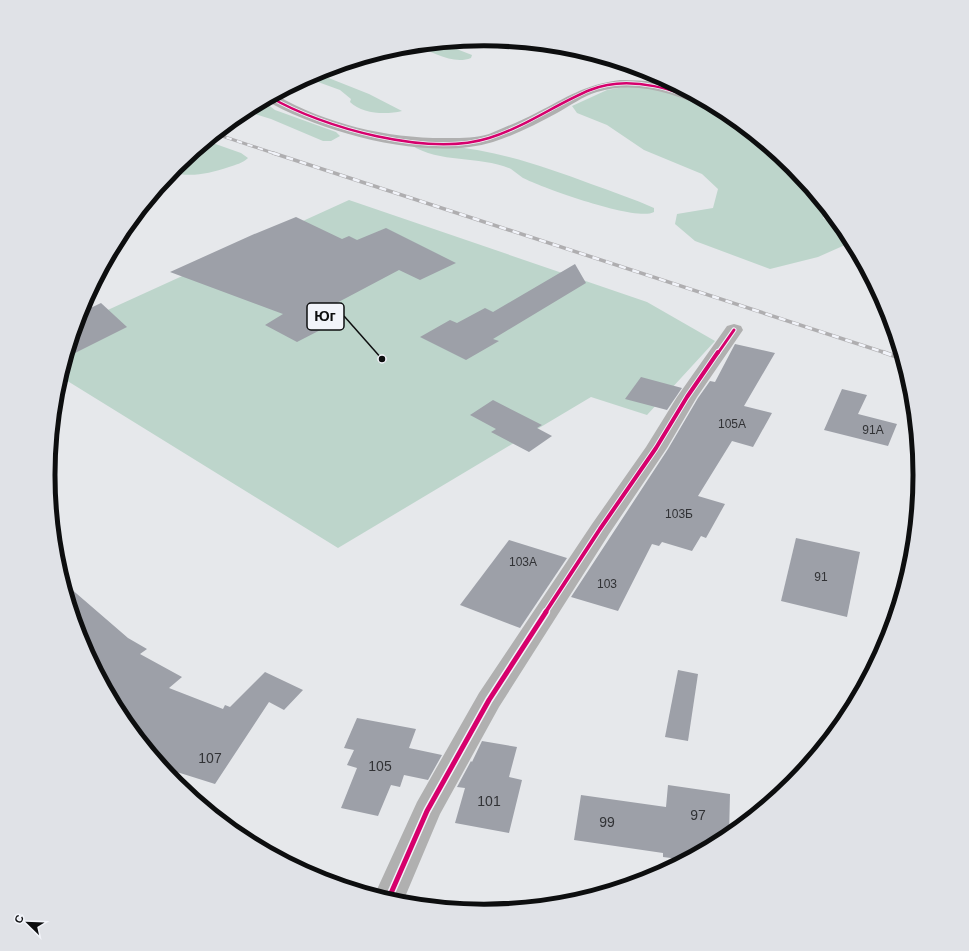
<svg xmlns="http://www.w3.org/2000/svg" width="969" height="951" viewBox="0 0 969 951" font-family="Helvetica,sans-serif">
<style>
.green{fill:#bdd5cb}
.building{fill:#9da0a8}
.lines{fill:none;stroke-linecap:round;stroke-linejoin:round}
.street{fill:#b0b0b0;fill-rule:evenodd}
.rail-far2-casing{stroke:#afaeb0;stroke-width:3}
.rail-far1-casing{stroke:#afaeb0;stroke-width:3.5}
.rail-casing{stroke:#afaeb0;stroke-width:4.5}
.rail-far2{stroke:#f2f4fa;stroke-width:2;stroke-dasharray:5.5;stroke-linecap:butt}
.rail-far1{stroke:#f2f4fa;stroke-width:2.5;stroke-dasharray:7;stroke-linecap:butt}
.rail{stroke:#f2f4fa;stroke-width:3;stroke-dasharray:9;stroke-linecap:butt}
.cycleway-far3-casing{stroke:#f2f4fa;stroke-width:4}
.cycleway-far2-casing{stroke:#f2f4fa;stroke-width:5}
.cycleway-far1-casing{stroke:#f2f4fa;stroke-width:6}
.cycleway-casing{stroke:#f2f4fa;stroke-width:8}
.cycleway-far3{stroke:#d6006c;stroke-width:2.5}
.cycleway-far2{stroke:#d6006c;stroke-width:3}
.cycleway-far1{stroke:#d6006c;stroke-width:4}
.cycleway{stroke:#d6006c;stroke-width:5}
.labels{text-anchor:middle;stroke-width:4;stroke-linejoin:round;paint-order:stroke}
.number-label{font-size:12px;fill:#313235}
.near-number-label{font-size:14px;fill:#313235}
.rim{fill:none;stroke:#0d0e0f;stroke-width:5}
.leader{fill:none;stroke:#0d0e0f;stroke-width:1.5}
.callout-dot{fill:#0d0e0f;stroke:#f2f4fa;stroke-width:1.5}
.callout{fill:#f2f4fa;stroke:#0d0e0f;stroke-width:1.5}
.callout-label{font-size:15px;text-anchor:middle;font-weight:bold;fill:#0d0e0f}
</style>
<rect width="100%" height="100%" fill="#e6e8eb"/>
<!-- green -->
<g class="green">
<path d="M441 43 472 55 471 58C453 65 433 52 416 46Z"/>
<path d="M316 73 369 94 402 111C386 115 362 114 350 102L351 99 340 90 307 78Z"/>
<path d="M630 86 670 89 677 86 727 113 793 167 827 208 823 218 842 232 845 245 818 257 770 269 695 241 675 224 677 214 713 208 718 189 702 174 644 150 607 125 577 113 572 106 607 90Z"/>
<path d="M263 101 275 110 336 132 340 136 331 141H323L271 119 245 111Z"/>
<path d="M207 141 241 153 248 158C243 163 235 165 229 167 208 174 193 177 171 173Z"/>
<path d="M411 145C423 145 435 145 447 146 496 150 546 167 591 184 613 192 634 199 654 208V212C637 222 543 188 523 178 519 175 515 172 511 169 479 155 440 164 411 145Z"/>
<path d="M349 200 647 302 715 341 647 415 591 397 338 548 61 377 77 324Z"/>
</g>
<!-- building -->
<g class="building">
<path d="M296 217 342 239 349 236 357 240 386 228 456 263 420 280 399 270 314 315 332 324 297 342 265 325 283 314 170 272 252 235Z"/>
<path d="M575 264 586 283 493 339 499 341 466 360 420 337 450 320 457 323 485 308 493 312Z"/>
<path d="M101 303 127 327 67 357 80 313Z"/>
<path d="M735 344 775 353 744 406 772 413 753 447 732 441 698 496 725 504 706 538 701 536 692 551 662 542 659 546 652 544 618 611 571 597 668 449 698 398 710 381 715 382Z"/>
<path d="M641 377 682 388 667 410 625 399Z"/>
<path d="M842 389 867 395 858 414 897 424 888 446 824 430Z"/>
<path d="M493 400 542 425 537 428 552 436 529 452 491 432 496 429 470 415Z"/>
<path d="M796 538 860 552 847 617 781 601Z"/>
<path d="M509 540 567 558 520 628 460 605Z"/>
<path d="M62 581 128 638 147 649 140 654 182 677 169 688 223 709 225 705 230 707 265 672 303 690 284 710 269 702 215 784 161 767 121 718 82 643Z"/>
<path d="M678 670 698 674 688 741 665 737Z"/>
<path d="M357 718 416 729 409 748 442 755 428 780 404 775 400 787 391 785 378 816 341 808 357 768 347 765 354 750 344 748Z"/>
<path d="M482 741 517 747 509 777 522 780 509 833 455 823 465 788 457 787 471 761 472 762Z"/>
<path d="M668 785 730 794 729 836 687 860 663 857V853L574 840 581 795 666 807Z"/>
</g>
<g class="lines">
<!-- street -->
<g class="street">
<path d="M620 80C663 79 684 90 721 109L716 111 711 110C675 94 637 80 597 92 583 96 570 106 557 113 537 124 515 135 493 142 428 162 322 133 265 100L276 95C328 125 390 139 450 138 462 138 477 138 489 134 505 127 521 121 536 113 568 97 583 85 620 80Z"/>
<path d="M734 324 741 326 743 330 697 397 667 448 609 534 499 707 440 814 402 904 374 896 417 802 479 693 592 524 646 447 677 397 727 326Z"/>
</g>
<!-- rail-far2 casing -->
<g class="rail-far2-casing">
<path id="rail-far2" d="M216 134 276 154"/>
</g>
<!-- rail-far1 casing -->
<g class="rail-far1-casing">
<path id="rail-far1" d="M273 153 886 353"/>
</g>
<!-- rail casing -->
<g class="rail-casing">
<path id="rail" d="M883 352 903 359"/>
</g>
<!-- rail-far2 -->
<use href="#rail-far2" class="rail-far2"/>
<!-- rail-far1 -->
<use href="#rail-far1" class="rail-far1"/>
<!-- rail -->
<use href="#rail" class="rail"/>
<!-- cycleway-far3 casing -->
<g class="cycleway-far3-casing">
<path id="cycleway-far3" d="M270 97C323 128 429 157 489 138 525 127 556 104 590 90 631 73 678 91 716 107"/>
</g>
<!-- cycleway-far2 casing -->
<g class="cycleway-far2-casing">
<path id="cycleway-far2" d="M718 353 734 330"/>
</g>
<!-- cycleway-far1 casing -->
<g class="cycleway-far1-casing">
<path id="cycleway-far1" d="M545 613 600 529 656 448 687 397 718 352"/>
</g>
<!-- cycleway casing -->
<g class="cycleway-casing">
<path id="cycleway" d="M388 900 427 811 489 700 546 612"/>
</g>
<!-- cycleway-far3 -->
<use href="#cycleway-far3" class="cycleway-far3"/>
<!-- cycleway-far2 -->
<use href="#cycleway-far2" class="cycleway-far2"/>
<!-- cycleway-far1 -->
<use href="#cycleway-far1" class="cycleway-far1"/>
<!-- cycleway -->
<use href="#cycleway" class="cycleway"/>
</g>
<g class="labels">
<!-- number labels -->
<g class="number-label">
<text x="732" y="428">105А</text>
<text x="873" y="434">91А</text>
<text x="679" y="518">103Б</text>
<text x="523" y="566">103А</text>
<text x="821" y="581">91</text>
<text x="607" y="588">103</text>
</g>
<!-- near-number labels -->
<g class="near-number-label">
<text x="210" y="763">107</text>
<text x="380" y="771">105</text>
<text x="489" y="806">101</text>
<text x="698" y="820">97</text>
<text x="607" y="827">99</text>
</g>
</g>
<!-- crop -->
<path d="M0 0H969V951H0ZM55 475a429 429 0 1 1 858 0a429 429 0 1 1-858 0Z" fill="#e0e2e7" fill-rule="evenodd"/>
<path class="rim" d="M55 475a429 429 0 1 1 858 0a429 429 0 1 1-858 0Z"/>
<!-- callouts -->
<path class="leader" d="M382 359L344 316"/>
<circle class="callout-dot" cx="382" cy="359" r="4"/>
<rect class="callout" x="307" y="303" width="37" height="27" rx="4"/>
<g class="callout-label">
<text x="325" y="321">Юг</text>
</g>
<!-- north arrow -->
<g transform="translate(28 923) rotate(293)" stroke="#f2f4fa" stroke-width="3" paint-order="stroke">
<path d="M0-3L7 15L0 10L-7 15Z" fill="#0d0e0f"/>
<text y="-6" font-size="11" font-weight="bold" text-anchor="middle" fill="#0d0e0f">С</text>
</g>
</svg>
